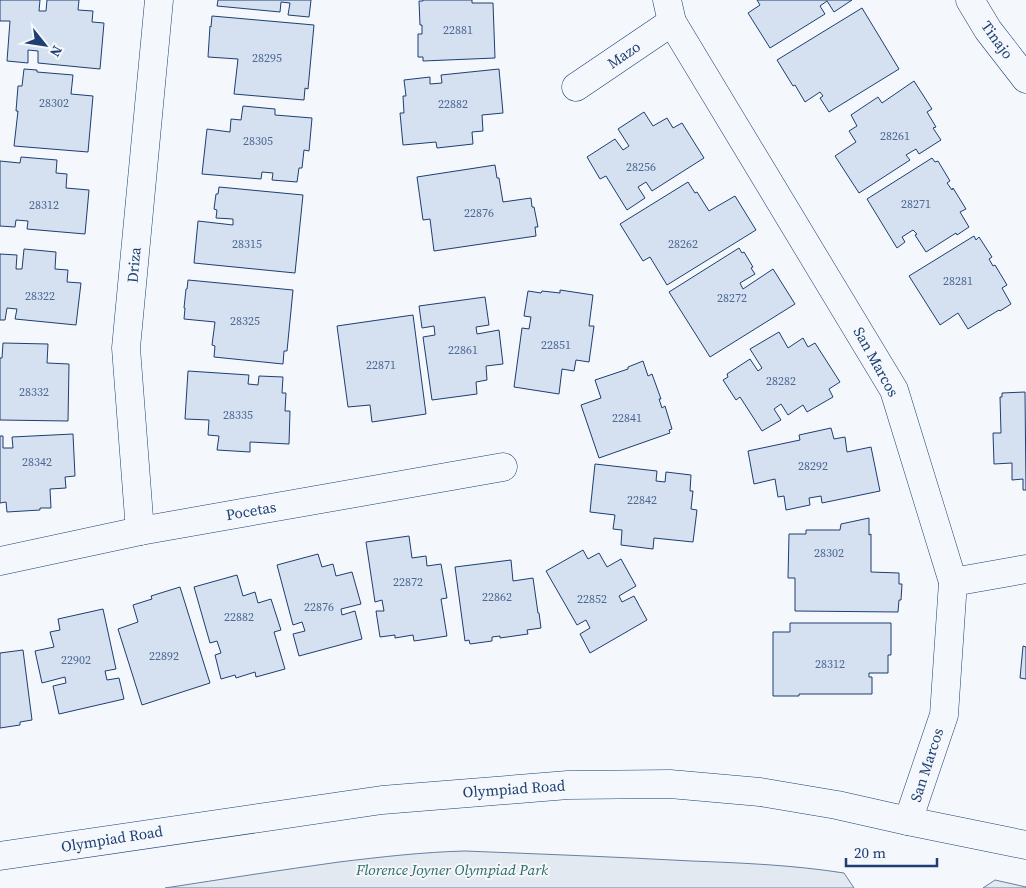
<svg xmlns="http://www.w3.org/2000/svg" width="1026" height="888" viewBox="0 0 1026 888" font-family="'Source Serif 4',serif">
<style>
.green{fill:#e3e9f0;stroke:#687fa3}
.building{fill:#d5e0f0;stroke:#1d3f73}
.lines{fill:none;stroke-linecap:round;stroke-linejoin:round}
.minor-casing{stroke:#1d3f73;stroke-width:29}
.major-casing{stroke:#1d3f73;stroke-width:29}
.minor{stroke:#f4f7fb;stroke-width:28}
.major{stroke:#f4f7fb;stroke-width:28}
.labels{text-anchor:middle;stroke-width:4;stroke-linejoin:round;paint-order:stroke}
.number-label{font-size:12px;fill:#4b6792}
.street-label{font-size:15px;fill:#1d3f73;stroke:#f4f7fb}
.park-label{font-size:15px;font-style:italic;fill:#2c6c60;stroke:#f4f7fb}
</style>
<rect width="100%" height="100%" fill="#f4f7fb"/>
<!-- green -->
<g class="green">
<path d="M465 851C541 854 617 857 692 861 743 863 793 865 844 873L854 888H165C223 879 281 870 339 862 381 857 423 852 465 851Z"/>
<path d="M995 880 1026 887V888H983Z"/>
</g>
<!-- building -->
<g class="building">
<path d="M0 0H40L39 11H46L47 0H79L78 10 93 11 92 22 104 23 100 69 38 63V51L28 50V63L7 61 10 21H0Z"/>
<path d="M218 0H311L309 17 288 15 290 3 281 2 280 12 217 6Z"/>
<path d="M423 0H472V3H493L495 58 423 61V57H418V34H422V25H420L419 1H423Z"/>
<path d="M757 0H852L834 12 827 1 820 6 825 14 770 48 748 13 760 5Z"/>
<path d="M862 8 899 69 829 112 820 98 823 96 820 92 805 102 795 85 793 86 777 60Z"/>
<path d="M212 16 314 25 308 89 305 88 304 100 234 94 238 59 208 57 210 26 211 27Z"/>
<path d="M24 69 37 70V72L73 75 71 94 93 96 88 152 14 146 18 111H16L18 86H22Z"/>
<path d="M499 69 503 113 482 115 483 131 472 132 473 144 437 148 436 142 403 145 400 113H404L403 96H406L404 80 430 77V84L442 83 441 75Z"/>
<path d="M914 81 932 109 927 112 936 127 933 128 941 140 919 154 916 149 906 155 910 160 859 193 835 156 856 142 849 131 857 126 851 115 878 97 882 103Z"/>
<path d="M243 106 275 109V115L312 118 309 151 304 150 302 168H299L297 182 272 180 273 173 262 172 261 179 202 174 207 129 230 132 231 119 241 120Z"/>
<path d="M644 112 653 126 667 118 673 128 682 123 704 158 652 191 646 182 638 187 645 198 627 210 606 176 600 179 587 157 615 139 623 150 629 146 618 129Z"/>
<path d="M21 157 57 160 56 173 67 174 66 188 89 190 85 234 27 229 28 221 16 220 15 227 0 226V161L20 163Z"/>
<path d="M932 158 935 162 938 161 950 181 947 183 952 190 953 188 966 209 960 212 969 227 957 235 956 233 926 252 915 235 917 234 913 230 902 237 905 242 897 248 867 199Z"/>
<path d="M495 165 497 178H499L503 202 531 198 532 207H534L538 227H535L536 236 434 251 430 219 423 220 417 177Z"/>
<path d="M688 182 695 193 697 192 709 211 735 196 756 230 667 285 650 257 643 261 620 224Z"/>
<path d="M219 187 303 195 295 273 194 263 198 221 233 225V219L216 218 217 210 214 209 216 194H218Z"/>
<path d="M974 236 976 240 979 237 992 257 989 259 993 266 995 265 1007 285 1002 288 1011 304 1000 311 999 310 968 329 958 313 940 325 909 276Z"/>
<path d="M739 248 742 253 744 252 753 267 751 268 755 274 740 283 743 289 773 269 795 304 710 357 669 292Z"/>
<path d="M24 249 56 252 55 269 68 270 67 282 81 283 76 325 15 319 17 309 7 308 5 320H0V254L17 255 16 269H22Z"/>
<path d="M188 280 293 290 287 351H284L283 364 214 357 215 346 212 345 215 322 184 319 185 308H184L186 289H187Z"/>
<path d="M560 290 593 295 589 326H594L589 362 576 360 574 371 562 369 559 394 514 387 522 328 529 329 531 317 524 316 528 291 541 293 542 291 560 293Z"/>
<path d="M485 297 489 325 476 327 477 334 499 330 503 364 486 366 487 380 476 382 477 394 432 400 423 337 435 335 434 326 422 328 419 306Z"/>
<path d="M413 315 426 414 372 422 370 405 348 407 337 326Z"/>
<path d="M779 332 788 348 803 338 808 347 815 343 840 382 829 389 833 397 807 412 803 405 788 415 781 404 774 409 781 420 762 431 740 397 736 400 723 380 728 377 727 374 750 359 758 371 762 368 750 349Z"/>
<path d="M3 343 48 344 47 363 69 364 68 421 0 420V358H2Z"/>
<path d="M643 361 648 376 652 374 661 399H659L662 408 665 406 672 429 669 430 670 433 599 458 581 405 601 398 595 380 628 369V367Z"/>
<path d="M188 371 249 375 248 384 258 385 259 376 283 377 282 393H286L285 411H290L289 444 250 442V452L217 450 219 436 208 435 209 420 185 419Z"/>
<path d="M1025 392 1026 490H1023V479L1012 480V463L994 464 993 433H1001L1000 397H1002V393Z"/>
<path d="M831 428 834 439 845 437 847 452 871 447 880 491 822 503 821 496 809 498 810 505 786 510 784 496 778 497 775 479 754 484 748 451 800 440 799 435Z"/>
<path d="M73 434 75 476 65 477 66 488 50 489 51 508H40V510L7 512 6 502 0 503V436H3V448H13L12 437Z"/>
<path d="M595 464 657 471 656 481 665 482 666 472 691 475 690 491H693L691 509 697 510 693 542 654 538 653 549 621 545 622 530 613 529 615 515 590 512Z"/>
<path d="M869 518V535L871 534V572L899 573V584H902L901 600H899L898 612 795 611V578H788L789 534H806V530H840L841 524Z"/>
<path d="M409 536 412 558 426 556 427 566 441 564 447 598 441 599 447 636 414 641 413 635 395 638V635L380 637 376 611H384L382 600 375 602 366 542Z"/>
<path d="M583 550 588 559 599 553 607 567 621 559 636 586 619 596 622 602 634 596 647 620 590 653 580 634 590 628 586 620 577 625 546 571Z"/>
<path d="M318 554 322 567 333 564 336 576 352 572 361 604 341 609 342 615 355 611 362 639 299 656 293 634 305 631 302 622 293 625 277 565Z"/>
<path d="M511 560 513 581 533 578 538 613H539L541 628 527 630 528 634 500 638V636L492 637V641L470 644 469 640 465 641 455 567Z"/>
<path d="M237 575 243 596 255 592 258 603 271 599 281 630 274 632 285 669 256 677 255 672 236 678 235 675 221 679 215 655 221 653 217 641 210 643 194 587Z"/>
<path d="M180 587 210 683 142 705 118 629 138 622 133 605 152 599 151 596Z"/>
<path d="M103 609 116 669 105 671 107 680 119 678 124 699 59 714 53 686 66 683 65 677 42 683 35 651 54 647 50 632 60 630 58 619Z"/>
<path d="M790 623H891V655H888V673H869V677H872V694H799V696H773V632H790Z"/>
<path d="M1023 646 1026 647V679L1020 678Z"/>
<path d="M23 650 32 720 20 722V725L0 728V653Z"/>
</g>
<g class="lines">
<!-- minor casing -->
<g class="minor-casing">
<g id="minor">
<path d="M667 0 672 22 894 390 953 582 944 715 908 821"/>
<path d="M970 0 988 30 1026 79"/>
<path d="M576 87 672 22"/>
<path d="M140 531 126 348 159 0"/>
<path d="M0 561 140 531 503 467"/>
<path d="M953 582 1026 569"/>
</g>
</g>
<!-- major casing -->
<g class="major-casing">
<path id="major" d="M0 856 382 800 568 785 670 784 760 792 837 805 908 821 1026 845"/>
</g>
<!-- minor -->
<use href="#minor" class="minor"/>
<!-- major -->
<use href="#major" class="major"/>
</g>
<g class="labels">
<!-- number labels -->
<g class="number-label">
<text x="458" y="34">22881</text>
<text x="267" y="62">28295</text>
<text x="54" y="107">28302</text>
<text x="453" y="108">22882</text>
<text x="895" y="140">28261</text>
<text x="258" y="145">28305</text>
<text x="641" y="171">28256</text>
<text x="916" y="208">28271</text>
<text x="44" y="209">28312</text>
<text x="479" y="217">22876</text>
<text x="247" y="248">28315</text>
<text x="683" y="248">28262</text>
<text x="958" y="285">28281</text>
<text x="40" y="300">28322</text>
<text x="732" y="302">28272</text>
<text x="245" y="325">28325</text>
<text x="556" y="349">22851</text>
<text x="463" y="354">22861</text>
<text x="381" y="369">22871</text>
<text x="781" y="385">28282</text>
<text x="34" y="396">28332</text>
<text x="238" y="419">28335</text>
<text x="627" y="422">22841</text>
<text x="37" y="466">28342</text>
<text x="813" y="470">28292</text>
<text x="642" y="504">22842</text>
<text x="829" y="557">28302</text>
<text x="408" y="586">22872</text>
<text x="497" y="601">22862</text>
<text x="592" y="603">22852</text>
<text x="319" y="611">22876</text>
<text x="239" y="621">22882</text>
<text x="164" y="660">22892</text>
<text x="76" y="664">22902</text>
<text x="830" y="668">28312</text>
</g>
<!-- street labels -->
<g class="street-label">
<text transform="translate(997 40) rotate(54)" y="5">Tinajo</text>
<text transform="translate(624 55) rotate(-34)" y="5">Mazo</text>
<text transform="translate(134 265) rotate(-85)" y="5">Driza</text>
<text transform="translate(876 362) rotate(61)" y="5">San Marcos</text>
<text transform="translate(251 511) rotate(-10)" y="5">Pocetas</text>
<text transform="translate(927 765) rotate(-72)" y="5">San Marcos</text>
<text transform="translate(514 789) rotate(-4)" y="5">Olympiad Road</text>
<text transform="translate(112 839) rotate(-9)" y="5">Olympiad Road</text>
</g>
<!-- park labels -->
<g class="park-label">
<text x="452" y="875">Florence Joyner Olympiad Park</text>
</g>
</g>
<!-- north arrow -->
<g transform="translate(45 45) rotate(120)" stroke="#f4f7fb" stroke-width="4" paint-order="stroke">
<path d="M0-4L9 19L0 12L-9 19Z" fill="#1d3f73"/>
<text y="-8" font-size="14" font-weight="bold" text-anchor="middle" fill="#1d3f73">N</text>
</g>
<!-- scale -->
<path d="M846 858v8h91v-8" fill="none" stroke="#1d3f73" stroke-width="2.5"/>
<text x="854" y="858" font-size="15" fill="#1d3f73" stroke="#f4f7fb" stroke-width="4" paint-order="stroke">20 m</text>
</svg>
